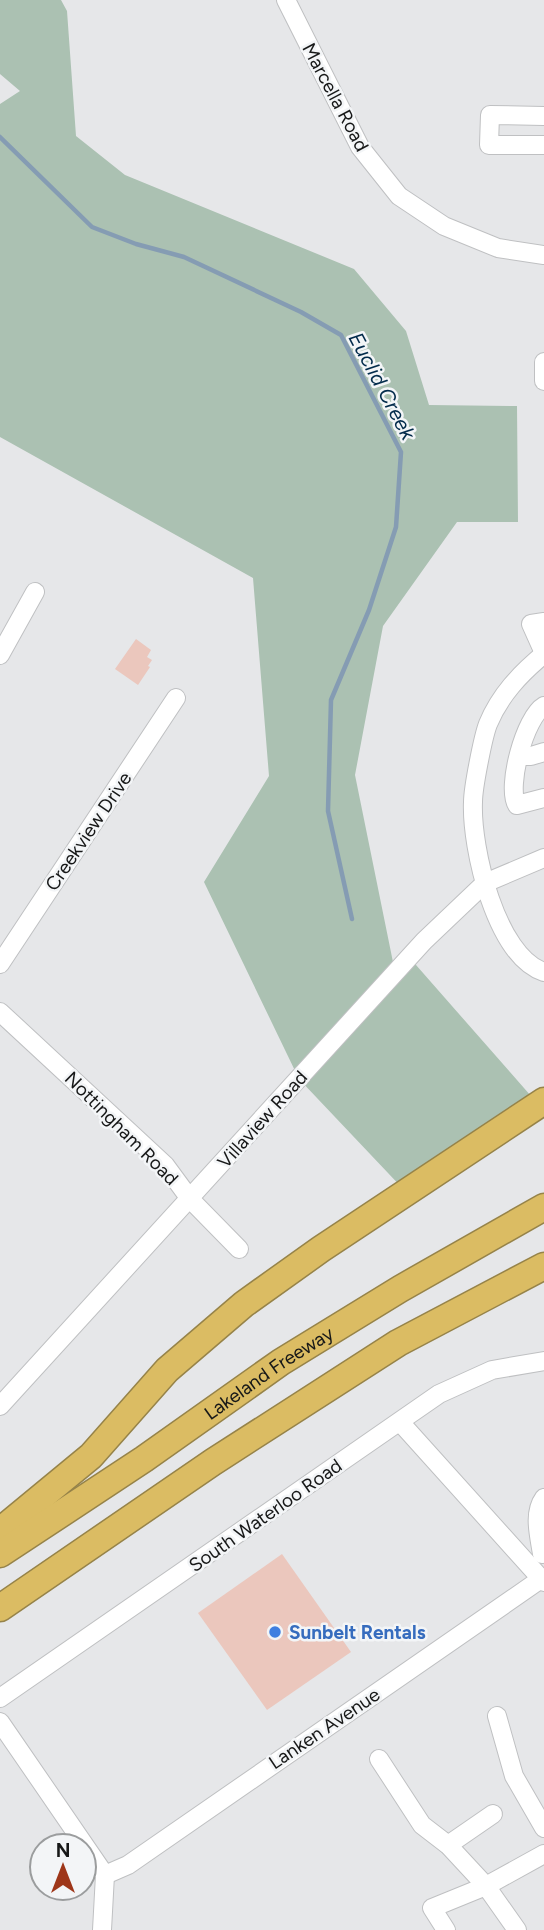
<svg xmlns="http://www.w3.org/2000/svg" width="544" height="1930" viewBox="0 0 544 1930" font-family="Figtree,sans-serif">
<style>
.green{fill:#abc1b2}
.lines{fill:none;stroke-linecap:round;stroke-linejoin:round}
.stream{stroke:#859cb3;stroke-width:4.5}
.building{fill:#ebc7bd}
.minor-casing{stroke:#bfc0c2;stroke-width:20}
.highway-casing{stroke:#968349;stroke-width:29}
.minor{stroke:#fff;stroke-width:18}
.highway{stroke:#dbbc63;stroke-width:26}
.shop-dot{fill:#3f7fe0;stroke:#f3f5f7;stroke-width:2.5}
.labels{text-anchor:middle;stroke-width:5;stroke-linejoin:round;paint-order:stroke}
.street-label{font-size:19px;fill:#171818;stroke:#f3f5f7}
.shop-label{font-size:19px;font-weight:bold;fill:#366cbe;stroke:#f3f5f7;text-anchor:start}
.water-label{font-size:21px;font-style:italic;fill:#022b4b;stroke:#f3f5f7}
</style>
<rect width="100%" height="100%" fill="#e6e7e9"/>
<!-- green -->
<path class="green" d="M0 0H61L67 11 76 136 125 175 354 269 406 331 429 405 517 406 518 522H457L383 626 355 775 395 972 409 957 538 1104 406 1192 299 1079 204 882 269 776 253 578 0 437V104L20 91 0 74Z"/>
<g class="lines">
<!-- stream -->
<path class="stream" d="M0 137 92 227 136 244 184 257 301 312 341 335 401 452 396 527 369 610 331 700 328 811 352 919"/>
</g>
<!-- building -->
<g class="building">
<path d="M136 639 151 650 147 657 152 660 148 666 150 667 138 685 115 669Z"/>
<path d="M282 1554 351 1652 267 1710 198 1613Z"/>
</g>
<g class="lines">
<!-- minor casing -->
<g class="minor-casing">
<g id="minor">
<path d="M286 0 360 147 399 196 444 226 498 248 544 255"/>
<path d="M544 116 490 115 489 145H544"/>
<path d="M544 362V381"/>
<path d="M544 622 531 624 544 653"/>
<path d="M544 654C520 674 500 695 488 724 483 737 473 788 473 802 471 848 496 956 544 972"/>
<path d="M0 655 35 592"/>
<path d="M544 706C525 717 506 787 517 805L544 798"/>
<path d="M519 756H531L544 752"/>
<path d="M0 964 176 698"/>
<path d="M0 1012 165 1165 190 1199 239 1249"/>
<path d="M0 1406 424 941 485 883 544 858"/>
<path d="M400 1422 544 1582"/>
<path d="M542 1554C539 1535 533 1513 544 1498"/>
<path d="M0 1698 439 1394 492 1370 544 1361"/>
<path d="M497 1716 514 1776 544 1828"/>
<path d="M0 1722 105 1875"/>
<path d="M379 1759 422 1825 448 1845 486 1886 544 1854"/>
<path d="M448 1845 493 1814"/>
<path d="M105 1875 128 1865 541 1579"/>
<path d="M102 1930 105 1875"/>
<path d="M446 1930 432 1908 486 1886 517 1930"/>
</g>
</g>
<!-- highway casing -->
<g class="highway-casing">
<g id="highway">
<path d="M0 1531 91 1456 167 1370 244 1304 321 1249 544 1101"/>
<path id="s1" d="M0 1554 144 1459 281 1362 400 1289 544 1207"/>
<path d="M0 1608 213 1462 398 1343 544 1266"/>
</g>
</g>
<!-- minor -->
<use href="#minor" class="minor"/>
<!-- highway -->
<use href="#highway" class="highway"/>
</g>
<!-- markers -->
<circle class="shop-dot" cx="275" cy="1632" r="7"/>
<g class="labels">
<!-- street labels -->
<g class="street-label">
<text transform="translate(336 97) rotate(62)" y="7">Marcella Road</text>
<text transform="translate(88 831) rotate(-56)" y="7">Creekview Drive</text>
<text transform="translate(262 1119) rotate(-48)" y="7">Villaview Road</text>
<text transform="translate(122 1128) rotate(45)" y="7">Nottingham Road</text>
<text dy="7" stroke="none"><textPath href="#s1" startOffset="324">Lakeland Freeway</textPath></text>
<text transform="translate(265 1515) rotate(-35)" y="7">South Waterloo Road</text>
<text transform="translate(324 1728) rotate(-34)" y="7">Lanken Avenue</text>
</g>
<!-- shop labels -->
<g class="shop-label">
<text x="289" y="1639">Sunbelt Rentals</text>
</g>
<!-- water labels -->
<g class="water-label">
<text transform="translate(382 386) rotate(62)" y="7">Euclid Creek</text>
</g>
</g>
<!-- north arrow -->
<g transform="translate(63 1867)"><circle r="33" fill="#f3f5f7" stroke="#9b9d9e" stroke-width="2"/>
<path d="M0-5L12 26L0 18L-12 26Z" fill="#9e3619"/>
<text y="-10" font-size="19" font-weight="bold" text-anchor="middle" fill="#171818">N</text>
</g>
</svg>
